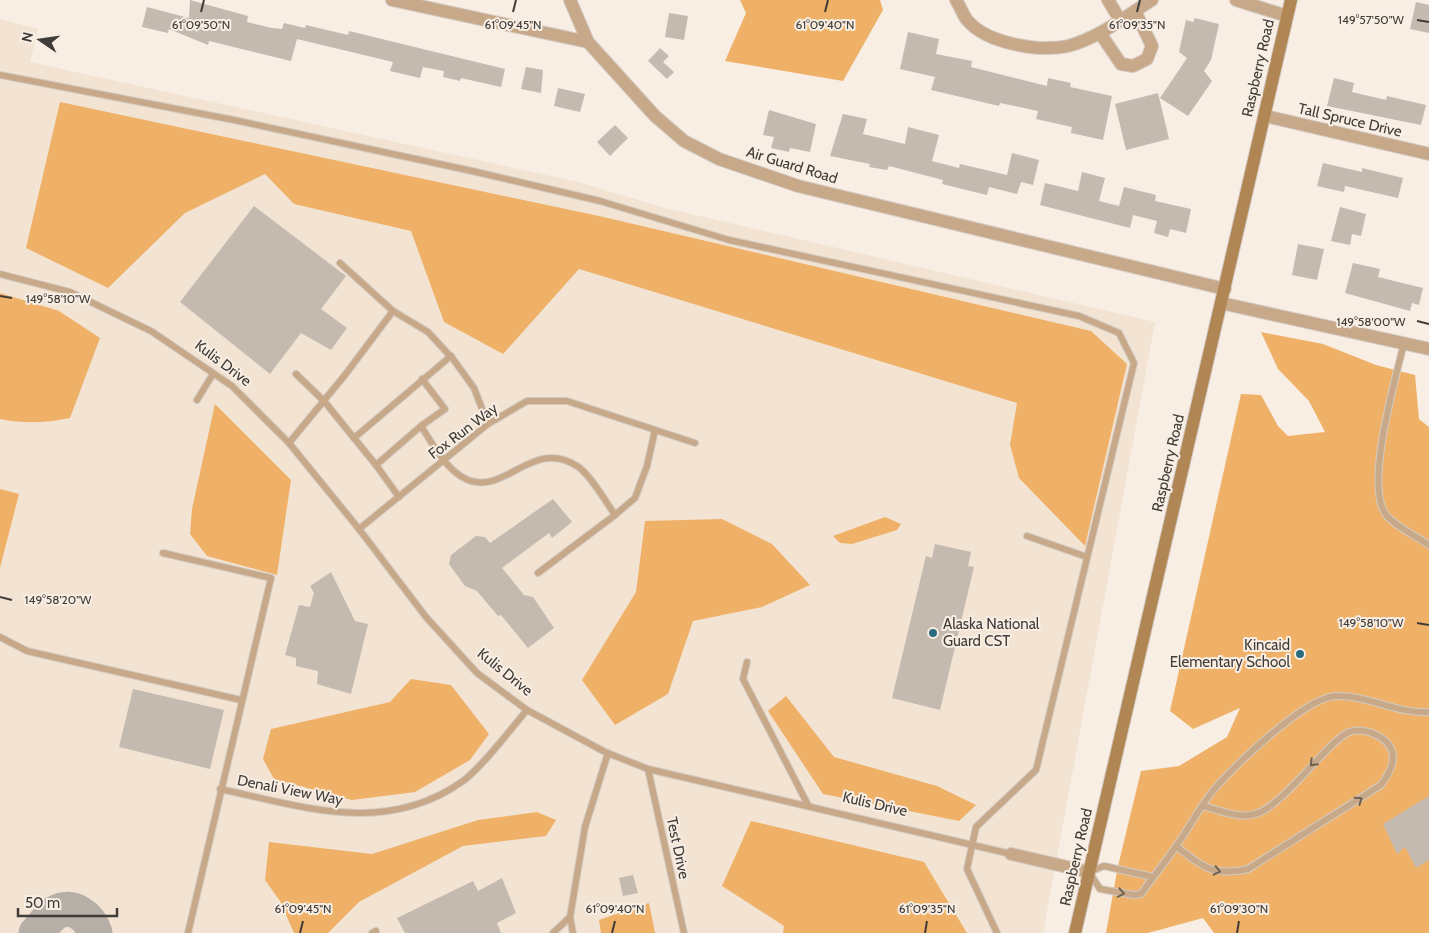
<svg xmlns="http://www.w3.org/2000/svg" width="1429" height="933" viewBox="0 0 1429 933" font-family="Cabin,sans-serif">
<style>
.built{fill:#f2e3d3}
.green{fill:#efb168}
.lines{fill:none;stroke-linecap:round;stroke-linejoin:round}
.taxiway{stroke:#b6afa7;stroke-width:35}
.building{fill:#c4bab0}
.service-casing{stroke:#d3cac2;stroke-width:8}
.minor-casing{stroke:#d3cac2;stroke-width:14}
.secondary-casing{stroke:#d3cac2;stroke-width:14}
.service{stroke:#c7a989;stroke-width:6}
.minor{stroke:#c7a989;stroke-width:12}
.secondary{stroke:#b18655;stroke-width:12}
.oneway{stroke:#6f6254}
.ticks{fill:none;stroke:#403c38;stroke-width:2}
.poi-dot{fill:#296c7e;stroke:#f8eee4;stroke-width:2}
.labels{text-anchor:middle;stroke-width:4;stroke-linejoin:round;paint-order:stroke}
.street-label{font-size:15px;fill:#403c38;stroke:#f8eee4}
.poi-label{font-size:15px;fill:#403c38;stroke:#f8eee4;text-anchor:start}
.ticks-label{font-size:12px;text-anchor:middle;fill:#403c38;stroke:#f8eee4;stroke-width:4;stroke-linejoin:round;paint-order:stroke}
</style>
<rect width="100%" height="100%" fill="#f8eee4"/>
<!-- built -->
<path class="built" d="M0 19 38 29 30 62 578 182 665 208 1155 322 1043 933H0Z"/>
<!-- green -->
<g class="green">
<path d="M740 0H880L883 10 843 81 725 61 746 13Z"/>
<path d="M60 102 599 216 1091 331 1127 364 1085 546 1019 478 1010 445 1017 403 579 269 503 354 444 322 411 231 294 204 265 174 185 213 108 288 26 248Z"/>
<path d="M0 293 59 311 100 338 70 418C46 423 24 424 0 419Z"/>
<path d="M1261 332 1323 344 1376 365 1415 375 1419 419 1429 427V933H1214L1203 918 1148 933H1106L1118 866 1141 771 1179 766 1227 737 1240 708 1193 729 1170 711 1241 394 1261 395 1278 426 1288 436 1325 432 1309 401 1278 369Z"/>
<path d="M215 404 291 480 277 575 207 556 190 534 192 509Z"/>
<path d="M0 489 19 494 0 568Z"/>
<path d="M885 517 901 524 897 530 852 544 840 543 833 536Z"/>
<path d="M722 519 772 544 810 585 762 607 693 621 668 694 615 725 582 680 636 592 645 521Z"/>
<path d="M411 679 451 685 489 734 470 760 415 792 352 800 274 779 263 759 271 729 390 702Z"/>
<path d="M786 696 834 757 937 786 976 805 959 821 823 794 768 711Z"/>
<path d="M537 812 556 820 546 836 463 846 359 902 328 933H294L280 901 265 880 269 842 372 854 478 820Z"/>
<path d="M751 821 924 862 967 933H783L784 926 722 886Z"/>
<path d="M649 903 655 933H601L599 920Z"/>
</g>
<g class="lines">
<!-- taxiway -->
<path class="taxiway" d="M36 933C42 927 48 918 55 913 72 902 90 917 95 933"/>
</g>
<!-- building -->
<g class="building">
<path d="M190 0 248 16 247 22 272 28 282 29 284 23 305 28 306 25 348 35 349 31 505 69 501 87 461 78 460 81 443 77 444 71 423 67 420 78 390 71 393 62 297 39 291 61 209 41 208 45 169 29 168 33 142 27 147 7 189 18Z"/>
<path d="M1416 2 1429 5V33L1410 29Z"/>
<path d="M669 13 688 16 684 40 665 37Z"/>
<path d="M1195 18 1219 24 1211 60 1204 71 1212 81 1188 116 1160 98 1187 58 1179 52 1186 20 1193 22Z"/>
<path d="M908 32 939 39 936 54 972 61 971 67 1047 86 1048 78 1071 83 1070 87 1112 96 1103 140 1071 133 1072 127 1036 119 1038 111 1000 103 999 106 931 90 935 77 900 69Z"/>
<path d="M660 48 669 56 663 62 674 72 667 79 648 61Z"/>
<path d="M526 67 543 70 541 93 521 89Z"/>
<path d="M1334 78 1354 83 1352 92 1386 100 1387 96 1426 105 1421 125 1327 106Z"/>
<path d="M558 88 585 94 580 112 554 106Z"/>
<path d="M1158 93 1169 139 1126 150 1115 104Z"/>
<path d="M769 110 816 124 810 152 790 148 789 152 771 148 774 137 763 135Z"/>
<path d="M843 114 867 119 863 134 905 144 908 127 939 135 932 161 959 168 960 164 1007 175 1012 153 1039 160 1033 185 1021 182 1017 194 989 187 987 195 942 184 943 180 889 166 887 170 869 167 870 164 830 156Z"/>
<path d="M615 125 628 138 610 156 597 142Z"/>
<path d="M1323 163 1362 172V168L1403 178 1398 198 1345 186 1344 192 1317 186Z"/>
<path d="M1082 172 1105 178 1099 201 1119 206 1124 187 1156 195 1155 201 1191 209 1186 233 1170 229 1168 237 1154 233 1157 221 1133 215 1130 228 1040 205 1045 183 1078 191Z"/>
<path d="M254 206 346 276 321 309 347 328 331 350 301 333 270 374 180 302Z"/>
<path d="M1340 207 1366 214 1361 236 1352 234 1350 245 1331 241Z"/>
<path d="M1298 244 1324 249 1317 280 1292 275Z"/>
<path d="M1353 263 1380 269 1378 277 1423 288 1419 305 1412 303 1410 311 1345 293Z"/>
<path d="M553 499 572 522 552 538 549 533 502 568 524 595 533 597 554 628 528 648 501 615 498 616 477 591 465 586 449 564 451 555 476 536 485 537 490 543Z"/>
<path d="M935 544 971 552 968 566 974 567 940 710 892 698 926 556 932 558Z"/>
<path d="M331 572 355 621 368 624 351 694 317 684 318 671 296 666V658L285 655 299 605 310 607 314 593 310 586Z"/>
<path d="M133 689 224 710 210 769 119 747Z"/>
<path d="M1429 796V860L1416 868 1405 847 1397 854 1383 824Z"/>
<path d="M633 875 638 893 623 896 619 878Z"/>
<path d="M502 878 516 913 497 923 501 933H405L397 918 473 881 478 891Z"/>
</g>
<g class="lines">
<!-- service casing -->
<g class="service-casing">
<g id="service">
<path d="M0 75 234 120 472 171 600 201 729 240 1079 316 1119 333 1134 363 1036 770 976 827 967 869 997 933"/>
<path d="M340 263 393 311"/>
<path d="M0 274 70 292 151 331 232 386 289 443 359 529 426 617 477 673 527 710 605 752 648 769 1011 854"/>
<path d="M1404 343C1396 377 1363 489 1387 516 1398 528 1416 536 1429 545"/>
<path d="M296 374 324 401 354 438"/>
<path d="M422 379 445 409 421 426 376 465 354 438 451 356"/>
<path d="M197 400 213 374"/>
<path d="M421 426C432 443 444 466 462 477 503 501 531 436 577 466 590 474 606 502 615 515L538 573"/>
<path d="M289 443 345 375 393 311 428 332 453 359 474 388 488 424"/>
<path d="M376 465 399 497"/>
<path d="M615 515 635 498 647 466 655 430"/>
<path d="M359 529 488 424 527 401H567L695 443"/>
<path d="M1027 536 1087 557"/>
<path d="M163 553 271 578 188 933"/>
<path d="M0 637 27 651 241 700"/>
<path d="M747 662 743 679 808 805"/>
<path d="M648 769 684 933"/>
<path d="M220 789C304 807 386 836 463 781 483 766 510 730 527 710"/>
<path d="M1176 846C1203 867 1213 877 1248 869L1381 785C1386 777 1393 768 1393 757 1392 737 1365 727 1349 732 1344 734 1339 739 1334 743 1315 760 1277 809 1255 814 1238 819 1219 810 1203 806"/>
<path d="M1153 877 1104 866 1089 872 1100 889 1134 895 1141 894C1153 877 1167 860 1179 842 1190 826 1200 807 1212 792 1233 767 1305 697 1336 696 1368 695 1397 714 1429 712"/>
<path d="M372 933 376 931"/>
<path d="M553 933 570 917"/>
<path d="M573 933 570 917 585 827 608 753"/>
</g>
</g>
<!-- minor casing -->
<g class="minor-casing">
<g id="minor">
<path d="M392 0 588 42 655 116 684 141 719 159 798 186 1225 289"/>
<path d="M570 0 588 42"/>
<path d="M956 0C960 6 963 15 967 20 987 44 1040 52 1068 46 1099 38 1126 16 1152 0"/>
<path d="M1108 0 1120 20"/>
<path d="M1236 0 1287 16"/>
<path d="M1100 33 1121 64 1133 66 1147 59 1152 46 1135 11"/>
<path d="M1265 116 1429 154"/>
<path d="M1221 303 1429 349"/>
<path d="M1011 854 1089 872"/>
</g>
</g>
<!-- secondary casing -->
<g class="secondary-casing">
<path id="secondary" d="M1075 933 1291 0"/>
</g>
<!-- service -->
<use href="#service" class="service"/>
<!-- minor -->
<use href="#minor" class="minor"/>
<!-- secondary -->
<use href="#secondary" class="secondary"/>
</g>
<!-- one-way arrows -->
<defs><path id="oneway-chevron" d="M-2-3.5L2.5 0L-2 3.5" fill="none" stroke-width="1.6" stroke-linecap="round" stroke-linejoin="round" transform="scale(1.25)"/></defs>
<g class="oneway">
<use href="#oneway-chevron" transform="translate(1313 763) rotate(135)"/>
<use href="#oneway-chevron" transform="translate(1359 800) rotate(-34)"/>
<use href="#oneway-chevron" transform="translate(1217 871) rotate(13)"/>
<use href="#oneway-chevron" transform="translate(1121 893) rotate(11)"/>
</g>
<!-- ticks -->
<path class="ticks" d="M201 12 204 0M513 12 516 0M825 12 828 0M1137 12 1140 0M1417 20 1429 22M0 296 12 298M1417 321 1429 324M0 597 12 600M1417 623 1429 625M300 933 303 921M612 933 615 921M925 933 927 921M1237 933 1239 921"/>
<!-- markers -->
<g class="poi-dot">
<circle cx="933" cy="633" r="5"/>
<circle cx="1300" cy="654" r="5"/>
</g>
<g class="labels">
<!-- street labels -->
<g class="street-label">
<text transform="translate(1258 68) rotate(-77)" y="5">Raspberry Road</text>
<text transform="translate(1350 120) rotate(13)" y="5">Tall Spruce Drive</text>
<text transform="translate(792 165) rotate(17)" y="5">Air Guard Road</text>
<text transform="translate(223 363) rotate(37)" y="5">Kulis Drive</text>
<text transform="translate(463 431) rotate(-37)" y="5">Fox Run Way</text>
<text transform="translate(1168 463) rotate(-77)" y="5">Raspberry Road</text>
<text transform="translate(505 672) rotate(39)" y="5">Kulis Drive</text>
<text transform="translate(290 790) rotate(11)" y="5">Denali View Way</text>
<text transform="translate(875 804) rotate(13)" y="5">Kulis Drive</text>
<text transform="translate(678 848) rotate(78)" y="5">Test Drive</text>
<text transform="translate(1076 857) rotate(-77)" y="5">Raspberry Road</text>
</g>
<!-- poi labels -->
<g class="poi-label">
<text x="943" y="629">Alaska National<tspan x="943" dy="17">Guard CST</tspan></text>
<text x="1290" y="650" text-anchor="end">Kincaid<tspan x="1290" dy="17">Elementary School</tspan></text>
</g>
</g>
<g class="ticks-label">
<text x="1371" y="24">149°57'50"W</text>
<text x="201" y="29">61°09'50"N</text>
<text x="513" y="29">61°09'45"N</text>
<text x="825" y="29">61°09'40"N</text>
<text x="1137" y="29">61°09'35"N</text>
<text x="58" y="303">149°58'10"W</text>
<text x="1371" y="326">149°58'00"W</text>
<text x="58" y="604">149°58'20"W</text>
<text x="1371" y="627">149°58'10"W</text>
<text x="303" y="913">61°09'45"N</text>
<text x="615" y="913">61°09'40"N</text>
<text x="927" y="913">61°09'35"N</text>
<text x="1239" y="913">61°09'30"N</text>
</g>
<!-- north arrow -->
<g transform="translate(40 40) rotate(283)" stroke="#f8eee4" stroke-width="4" paint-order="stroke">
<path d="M0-4L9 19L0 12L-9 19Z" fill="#403c38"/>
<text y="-8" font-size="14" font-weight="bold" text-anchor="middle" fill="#403c38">N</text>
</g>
<!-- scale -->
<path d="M18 908v8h99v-8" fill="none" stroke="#403c38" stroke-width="2.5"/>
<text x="25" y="908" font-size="15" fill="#403c38" stroke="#f8eee4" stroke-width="4" paint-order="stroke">50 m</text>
</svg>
